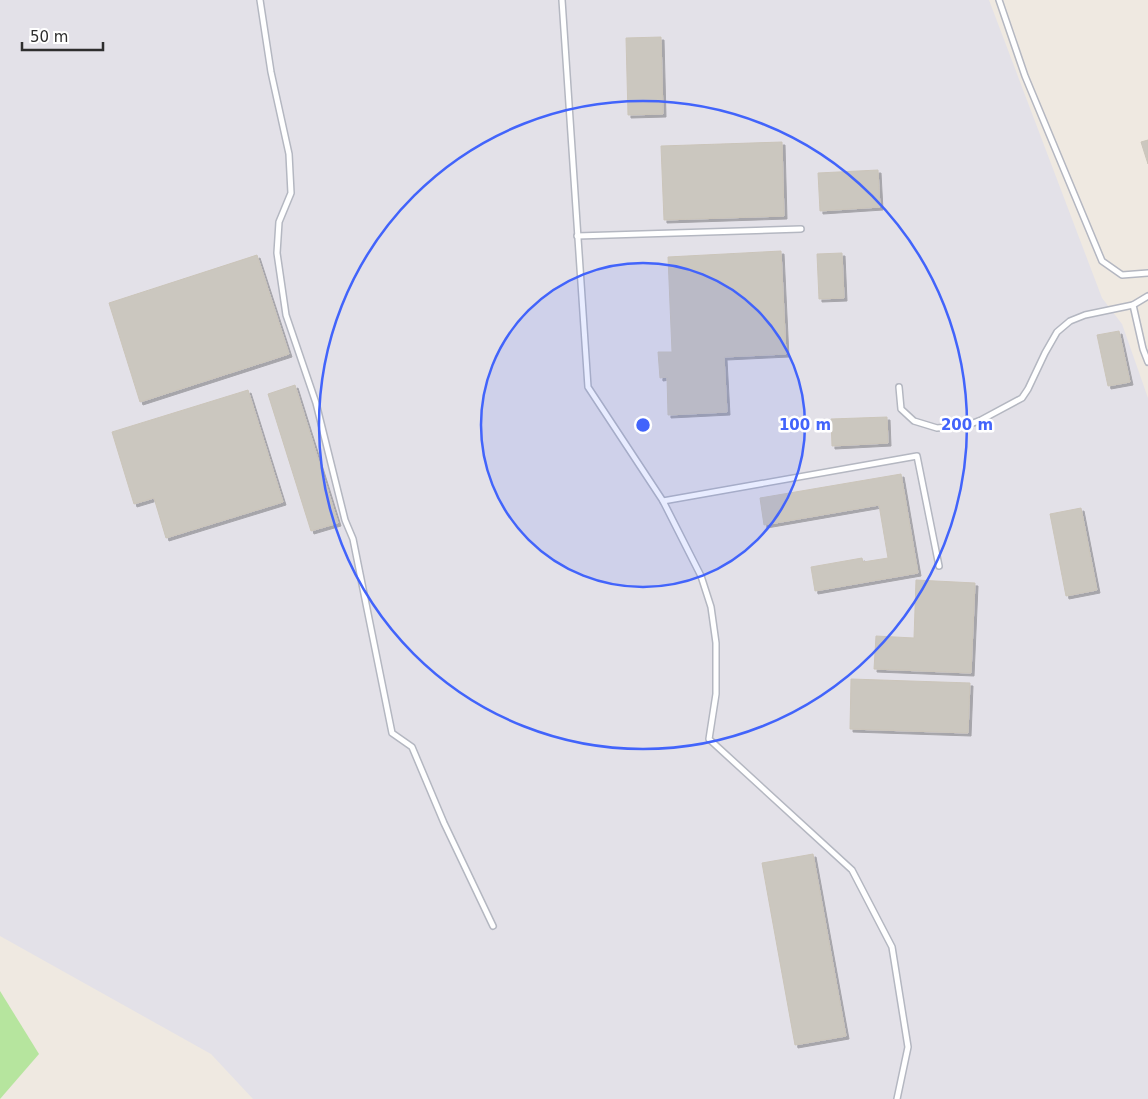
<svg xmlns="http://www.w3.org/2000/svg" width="1148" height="1099" viewBox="0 0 1148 1099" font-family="'DejaVu Sans',sans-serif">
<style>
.industrial{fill:#e3e1e8}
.green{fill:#b6e59e}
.building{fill:#cbc7bf;stroke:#cbc5ba;filter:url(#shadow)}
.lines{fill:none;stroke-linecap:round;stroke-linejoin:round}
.lane-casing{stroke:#b4b7c1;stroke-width:8}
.lane{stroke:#fff;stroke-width:5}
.ring{fill:none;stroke:#4264fb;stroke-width:2.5}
.centre{fill:#4264fb;stroke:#fff;stroke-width:2.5}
.ring-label{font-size:15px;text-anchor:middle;font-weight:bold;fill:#4264fb;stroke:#fff;stroke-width:5;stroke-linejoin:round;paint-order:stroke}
</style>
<defs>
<filter id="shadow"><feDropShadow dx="3" dy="3" stdDeviation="0" flood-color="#0004"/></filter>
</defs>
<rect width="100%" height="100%" fill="#efe9e1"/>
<!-- industrial -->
<path class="industrial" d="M0 0H989L1102 298 1122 324 1148 398V1099H253L211 1054 0 936Z"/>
<!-- green -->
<path class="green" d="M0 991 39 1054 0 1099Z"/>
<!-- building -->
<g class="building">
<path d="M661 37 663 114 628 115 626 38Z"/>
<path d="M1148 140V164L1141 142Z"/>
<path d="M782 142 784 216 664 220 661 146Z"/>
<path d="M878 170 880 207 820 211 818 173Z"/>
<path d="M781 251 786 354 724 357 727 412 668 415 667 377 660 378 658 352H672L668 257Z"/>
<path d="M842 253 844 298 819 299 817 254Z"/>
<path d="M257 255 289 354 140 402 109 303Z"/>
<path d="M1119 331 1130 382 1108 386 1097 335Z"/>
<path d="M295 385 338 523 311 531 268 394Z"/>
<path d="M248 390 283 502 166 538 154 498 134 504 112 432Z"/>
<path d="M887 417 888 443 832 446 831 419Z"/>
<path d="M901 474 918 573 815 591 811 567 862 558 863 562 888 558 879 505 764 525 760 498Z"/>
<path d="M1081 508 1097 590 1066 596 1050 514Z"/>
<path d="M916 580 975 583 971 673 874 669 876 636 914 638Z"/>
<path d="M851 679 970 683 968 733 850 729Z"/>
<path d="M813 854 846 1036 795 1045 762 863Z"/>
</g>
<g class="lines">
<!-- lane casing -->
<g class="lane-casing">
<g id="lane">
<path d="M260 0 271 72 289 154 291 193 279 222 277 253 286 315 316 403 345 520 353 539 392 733 412 747 444 823 493 926"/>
<path d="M562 0 588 387 663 501 701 576 711 607 716 643V694L709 739 852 870 892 947 908 1047 897 1099"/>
<path d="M999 0 1025 76 1102 261 1122 275 1148 273"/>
<path d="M577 236 801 229"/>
<path d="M1148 296 1133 305 1143 349 1148 362"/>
<path d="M899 387 901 409 914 421 937 428 968 425 981 420 1022 398 1028 389 1045 353 1057 332 1070 321 1085 315 1133 305"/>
<path d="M663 501 917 456 939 566"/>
</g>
</g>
<!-- lane -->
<use href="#lane" class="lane"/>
</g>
<!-- distance rings -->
<circle cx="643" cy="425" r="162" fill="#4264fb" fill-opacity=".12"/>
<g class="ring">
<circle cx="643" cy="425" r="162"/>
<circle cx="643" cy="425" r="324"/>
</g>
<circle cx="643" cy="425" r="8" class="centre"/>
<g class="ring-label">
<text x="805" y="430">100 m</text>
<text x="967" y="430">200 m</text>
</g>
<!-- scale -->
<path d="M22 42v8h81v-8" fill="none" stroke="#2e2e2e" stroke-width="2.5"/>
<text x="30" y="42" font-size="15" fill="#2e2e2e" stroke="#ffffff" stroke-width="4" paint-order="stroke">50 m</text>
</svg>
